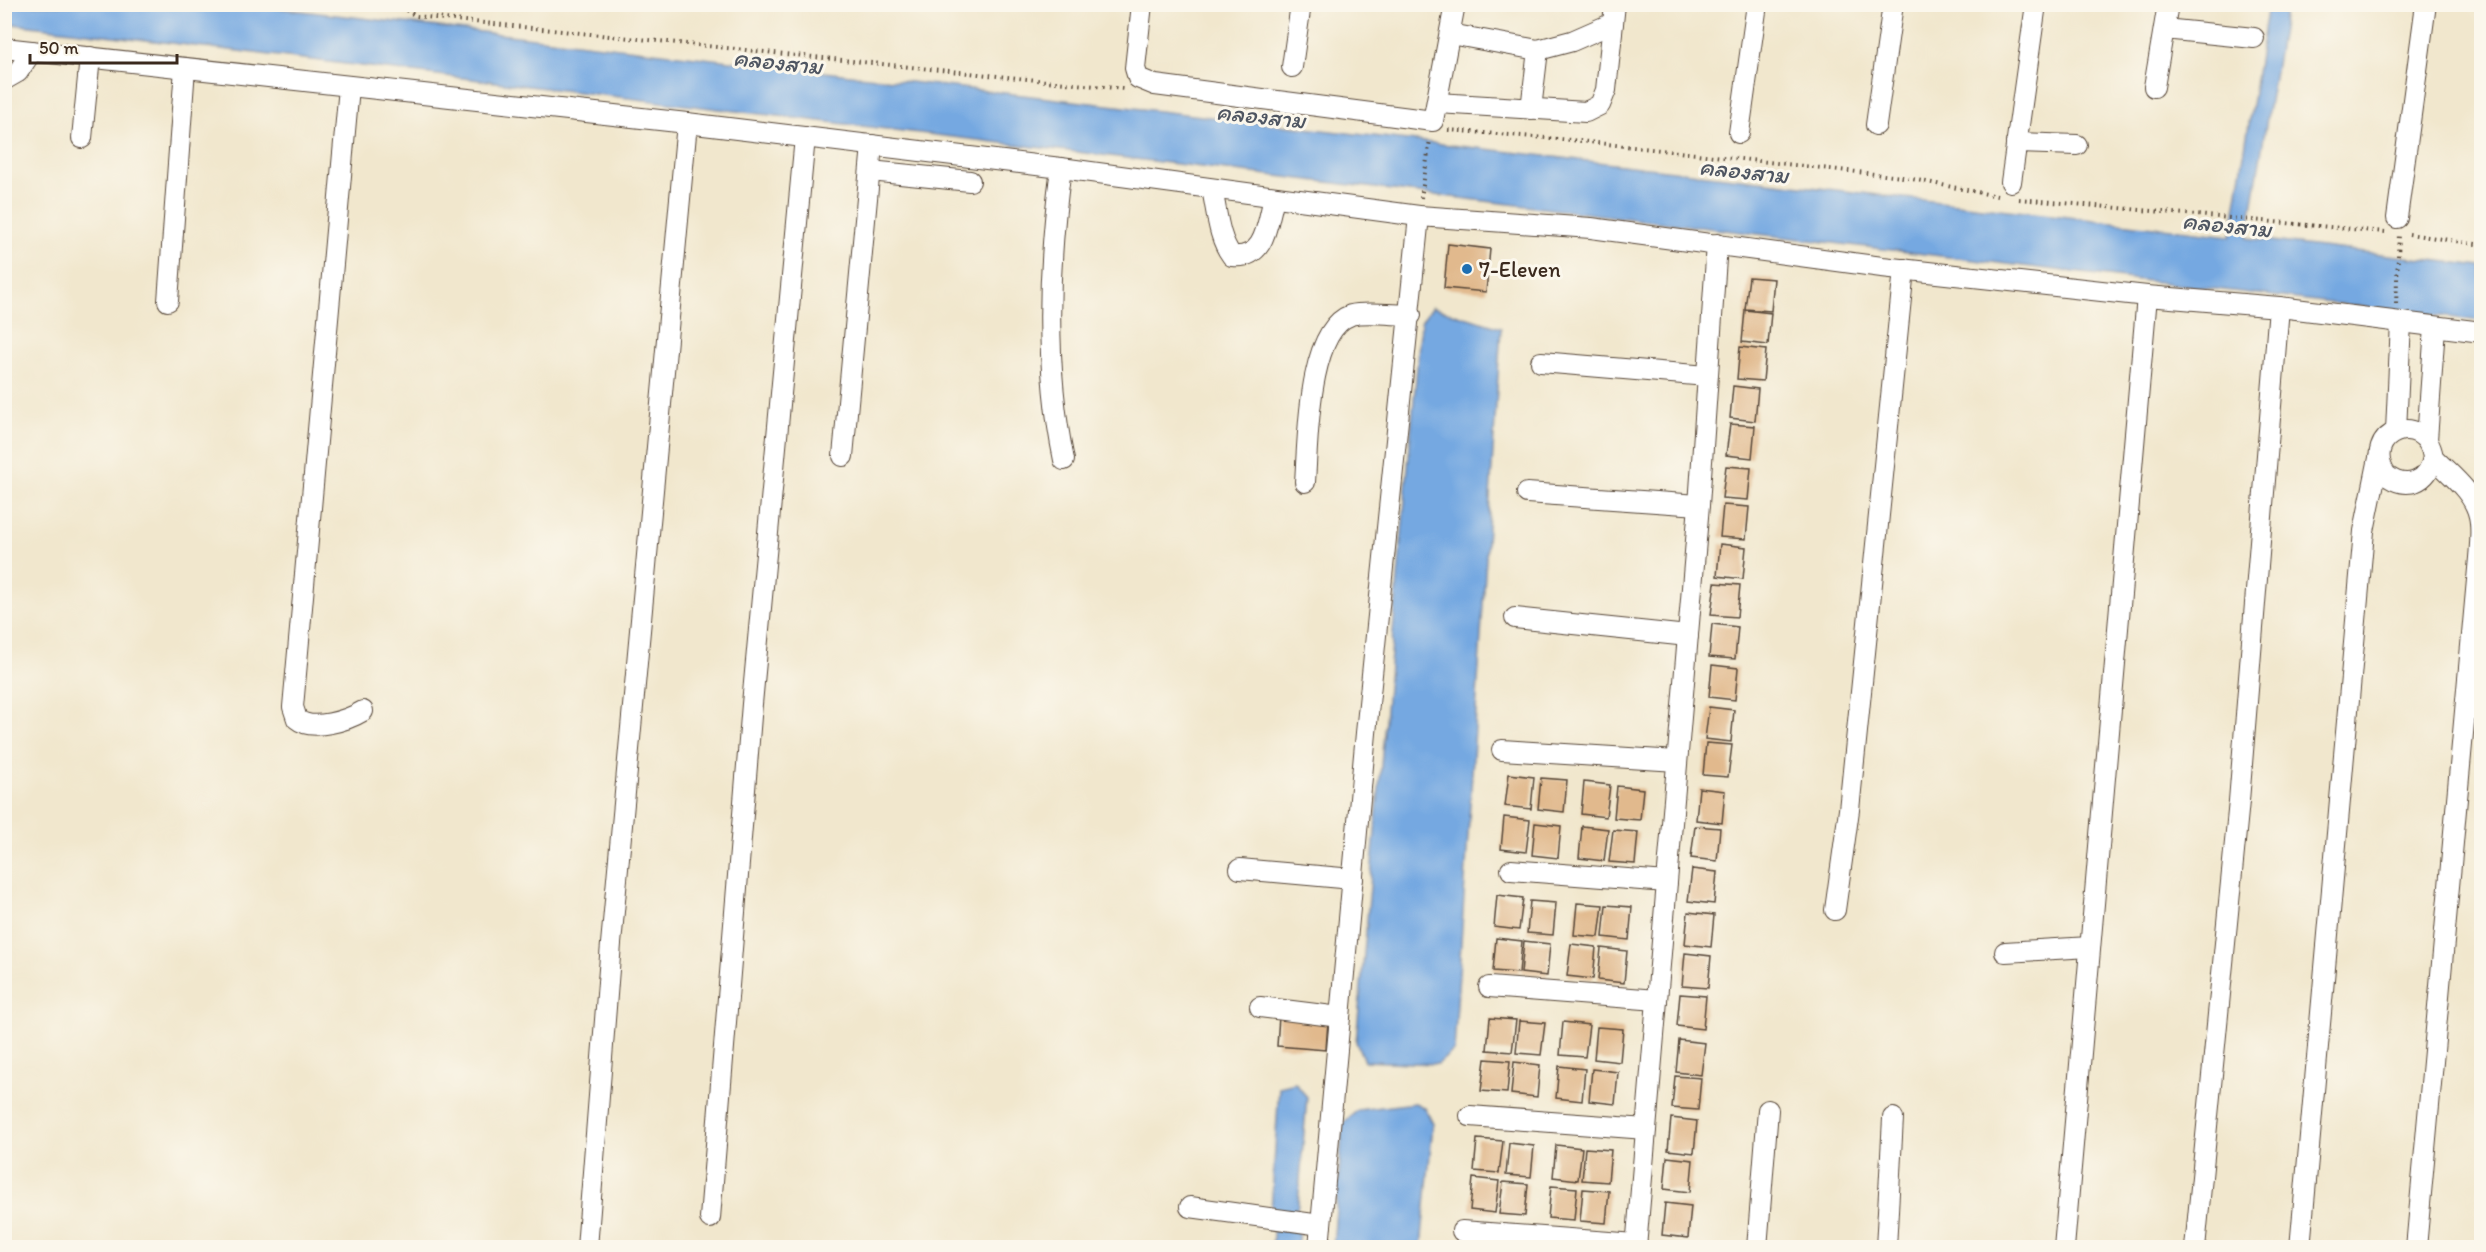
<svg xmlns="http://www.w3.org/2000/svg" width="2486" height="1252" viewBox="0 0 2486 1252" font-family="Itim,'Playpen Sans Thai',sans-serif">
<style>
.water{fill:#75a8e1;stroke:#586980;stroke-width:1.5}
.building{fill:#e1b98d}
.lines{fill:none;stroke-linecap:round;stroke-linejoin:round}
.minor-casing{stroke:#564638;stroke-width:22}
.path{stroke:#564638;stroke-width:4;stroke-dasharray:1.5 4.5;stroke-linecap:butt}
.minor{stroke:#fff;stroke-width:20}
.poi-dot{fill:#1f6fb2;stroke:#fbf7ec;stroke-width:2}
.labels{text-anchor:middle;stroke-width:6;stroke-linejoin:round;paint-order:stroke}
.poi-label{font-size:22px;fill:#3b2a1e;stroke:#fbf7ec;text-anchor:start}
.water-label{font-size:24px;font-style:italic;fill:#4f5662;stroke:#fbf7ec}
</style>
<rect width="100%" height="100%" fill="#fbf7ec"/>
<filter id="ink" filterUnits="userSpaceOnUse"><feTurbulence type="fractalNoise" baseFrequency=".0167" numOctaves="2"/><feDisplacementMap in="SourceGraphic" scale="12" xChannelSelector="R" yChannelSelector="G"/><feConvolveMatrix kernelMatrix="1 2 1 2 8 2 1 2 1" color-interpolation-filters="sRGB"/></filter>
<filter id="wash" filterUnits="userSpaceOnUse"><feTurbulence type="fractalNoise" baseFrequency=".008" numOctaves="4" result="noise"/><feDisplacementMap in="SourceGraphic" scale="24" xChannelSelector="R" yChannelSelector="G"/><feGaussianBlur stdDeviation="1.35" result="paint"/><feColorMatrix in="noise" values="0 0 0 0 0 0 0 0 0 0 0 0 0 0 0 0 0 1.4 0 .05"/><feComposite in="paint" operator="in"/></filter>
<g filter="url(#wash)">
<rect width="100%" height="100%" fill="#f1e7cd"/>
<!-- water -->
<g class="water">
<path d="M5 5H250L2231 236 2268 5H2286L2247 238 2481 266V321L5 23Z"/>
<path d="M1432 307 1501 328 1454 1050 1438 1064 1364 1061 1356 1042 1421 322Z"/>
<path d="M1295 1083 1307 1097 1298 1204 1296 1212H1271L1279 1087Z"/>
<path d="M1415 1103 1425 1108 1433 1124 1421 1247H1333L1343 1123 1358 1110Z"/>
<path d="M1274 1223 1299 1231 1297 1247 1272 1248Z"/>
</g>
<g id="blocks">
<!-- building -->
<g class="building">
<path d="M1448 244 1490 249 1486 292 1444 288Z"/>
<path d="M1749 277 1774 279 1771 311 1745 309Z"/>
<path d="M1745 310 1771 313 1768 345 1742 342Z"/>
<path d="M1740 347 1766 350 1763 381 1737 379Z"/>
<path d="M1733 386 1758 389 1755 421 1730 418Z"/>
<path d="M1730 424 1755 426 1752 458 1726 455Z"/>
<path d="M1726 466 1751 468 1748 500 1722 498Z"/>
<path d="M1723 505 1749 507 1746 539 1720 537Z"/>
<path d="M1720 544 1746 547 1743 579 1717 576Z"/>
<path d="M1715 583 1740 585 1737 617 1711 615Z"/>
<path d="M1712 624 1738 627 1735 659 1709 657Z"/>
<path d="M1712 665 1738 668 1735 700 1709 697Z"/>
<path d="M1709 707 1734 710 1731 742 1705 739Z"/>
<path d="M1706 743 1732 745 1728 777 1703 775Z"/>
<path d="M1509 774 1534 777 1531 809 1505 806Z"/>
<path d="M1541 778 1567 780 1564 812 1538 809Z"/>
<path d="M1584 782 1610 785 1606 817 1581 814Z"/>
<path d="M1617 786 1643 789 1640 820 1614 818Z"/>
<path d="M1699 788 1725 791 1722 823 1696 820Z"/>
<path d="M1504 817 1530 820 1526 852 1501 849Z"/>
<path d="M1535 823 1561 826 1558 858 1532 855Z"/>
<path d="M1582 826 1608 829 1604 861 1579 858Z"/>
<path d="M1695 826 1720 828 1717 861 1691 858Z"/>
<path d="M1613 830 1638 832 1635 864 1609 862Z"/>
<path d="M1692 869 1717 872 1714 904 1688 901Z"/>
<path d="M1497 895 1523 898 1519 930 1494 927Z"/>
<path d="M1530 901 1556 903 1553 935 1527 933Z"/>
<path d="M1577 903 1603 905 1599 937 1574 935Z"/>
<path d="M1606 905 1632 907 1629 940 1603 937Z"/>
<path d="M1688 912 1714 915 1711 947 1685 944Z"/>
<path d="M1496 938 1522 941 1519 973 1493 971Z"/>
<path d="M1524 941 1550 944 1547 976 1521 973Z"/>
<path d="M1571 944 1596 947 1593 979 1567 976Z"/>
<path d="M1601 948 1627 951 1624 983 1598 980Z"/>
<path d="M1685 953 1711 956 1708 988 1682 986Z"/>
<path d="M1680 994 1706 996 1703 1029 1677 1026Z"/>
<path d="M1279 1016 1328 1020 1326 1050 1277 1046Z"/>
<path d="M1490 1018 1516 1020 1512 1052 1487 1050Z"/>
<path d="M1519 1021 1545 1023 1541 1055 1516 1053Z"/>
<path d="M1563 1022 1589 1025 1585 1057 1560 1055Z"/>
<path d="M1597 1027 1623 1029 1620 1062 1594 1059Z"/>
<path d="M1679 1040 1705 1043 1701 1075 1676 1072Z"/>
<path d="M1485 1059 1510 1061 1507 1093 1481 1091Z"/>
<path d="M1514 1062 1540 1065 1537 1097 1511 1094Z"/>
<path d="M1559 1066 1585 1069 1582 1101 1556 1098Z"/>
<path d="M1592 1069 1618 1072 1615 1104 1589 1101Z"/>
<path d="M1675 1076 1701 1078 1698 1110 1672 1108Z"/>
<path d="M1671 1118 1697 1121 1694 1153 1668 1150Z"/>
<path d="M1477 1139 1503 1141 1499 1173 1474 1171Z"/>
<path d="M1509 1143 1534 1146 1531 1177 1506 1175Z"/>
<path d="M1556 1145 1582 1148 1578 1180 1553 1177Z"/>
<path d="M1585 1148 1611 1150 1608 1182 1582 1180Z"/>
<path d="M1667 1157 1693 1160 1690 1192 1664 1189Z"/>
<path d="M1473 1178 1499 1181 1495 1213 1470 1210Z"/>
<path d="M1503 1182 1528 1184 1525 1216 1499 1214Z"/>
<path d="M1551 1186 1577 1188 1574 1220 1548 1218Z"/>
<path d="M1583 1189 1609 1191 1606 1223 1580 1221Z"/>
<path d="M1665 1203 1691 1206 1688 1238 1662 1235Z"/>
<path d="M1661 1244 1678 1246V1248H1661Z"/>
</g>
</g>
</g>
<g filter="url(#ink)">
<use href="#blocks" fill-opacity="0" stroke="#564638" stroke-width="1.5"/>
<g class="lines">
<!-- minor casing -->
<g class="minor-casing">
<g id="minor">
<path d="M1142 4 1135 68 1138 78 1155 85 1433 121 1455 4"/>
<path d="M2164 29 2254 38"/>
<path d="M1450 34 1538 50 1572 41 1613 23"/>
<path d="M4 48 687 123 1061 168 1419 216 1591 228 1882 267 2147 296 2279 307 2482 332"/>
<path d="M1292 67 1301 4"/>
<path d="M4 80 18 72 32 51"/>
<path d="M349 87 293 707 297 719C312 732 348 720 363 711"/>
<path d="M2154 87 2168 4"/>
<path d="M1437 103 1586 112 1600 105 1606 90 1615 4"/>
<path d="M1531 109 1538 50"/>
<path d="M1876 125 1893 4"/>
<path d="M1739 133 1757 4"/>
<path d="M82 138 90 57"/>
<path d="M2016 143 2077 145"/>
<path d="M1061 168C1048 263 1044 365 1064 460"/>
<path d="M870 171 970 181"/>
<path d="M2011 182 2036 4"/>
<path d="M1212 189C1217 211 1218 238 1232 256 1266 260 1267 223 1274 198"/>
<path d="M2397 218 2426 4"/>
<path d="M168 301 185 68"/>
<path d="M1541 362 1707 376"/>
<path d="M2396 431 2401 322"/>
<path d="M2427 440 2435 327"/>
<path d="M843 456 872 145"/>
<path d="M1305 482C1308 443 1307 330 1351 315 1365 311 1395 315 1411 315"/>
<path d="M1527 493 1699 505"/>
<path d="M1515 618 1688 636"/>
<path d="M1502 750 1677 761"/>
<path d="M1240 869 1353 879"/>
<path d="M1511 870 1667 882"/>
<path d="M1835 910 1849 810 1904 269"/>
<path d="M2005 952 2090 947"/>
<path d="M1489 987 1657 1000"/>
<path d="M1260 1007 1340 1017"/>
<path d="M1470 1116 1646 1129"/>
<path d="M1190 1207 1321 1225"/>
<path d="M710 1218 752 704 805 137"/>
<path d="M1462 1231 1636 1244"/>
<path d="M1319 1247 1366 733 1419 216"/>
<path d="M587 1248 611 944 687 123"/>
<path d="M1636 1248 1699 505 1717 244"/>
<path d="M1757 1248 1768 1110"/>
<path d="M1886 1248 1893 1118"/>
<path d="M2064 1248 2147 296"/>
<path d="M2195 1248 2239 801 2279 307"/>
<path d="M2300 1248 2364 531 2379 458"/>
<path d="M2416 1248 2479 558C2480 545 2482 529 2479 516 2474 492 2449 474 2433 457 2425 408 2359 433 2386 475 2406 491 2429 482 2433 457"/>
</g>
</g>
<!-- path -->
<g class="path">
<path d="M396 4 416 16 1124 89"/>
<path d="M1448 130 1571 140 1902 177 1997 196"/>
<path d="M1421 198 1430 140"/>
<path d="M2019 199 2385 232"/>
<path d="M2409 234 2482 245"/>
<path d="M2396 304 2399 234"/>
</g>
<!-- minor -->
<use href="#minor" class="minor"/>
</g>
</g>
<!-- markers -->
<circle class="poi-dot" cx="1467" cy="269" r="6"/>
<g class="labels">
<!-- poi labels -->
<g class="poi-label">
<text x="1479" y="277">7-Eleven</text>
</g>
<!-- water labels -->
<g class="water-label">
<text transform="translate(778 62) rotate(6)" y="8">คลองสาม</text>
<text transform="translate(1261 116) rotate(6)" y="8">คลองสาม</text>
<text transform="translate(1744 171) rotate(6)" y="8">คลองสาม</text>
<text transform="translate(2227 225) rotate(6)" y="8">คลองสาม</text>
</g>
</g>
<!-- margin -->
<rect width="2486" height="1252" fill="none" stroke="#fbf7ec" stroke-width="24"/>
<!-- scale -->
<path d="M30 54v9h147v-9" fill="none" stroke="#3b2a1e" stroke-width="3"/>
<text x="39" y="54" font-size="18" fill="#3b2a1e" stroke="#fbf7ec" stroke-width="4.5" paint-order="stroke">50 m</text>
</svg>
